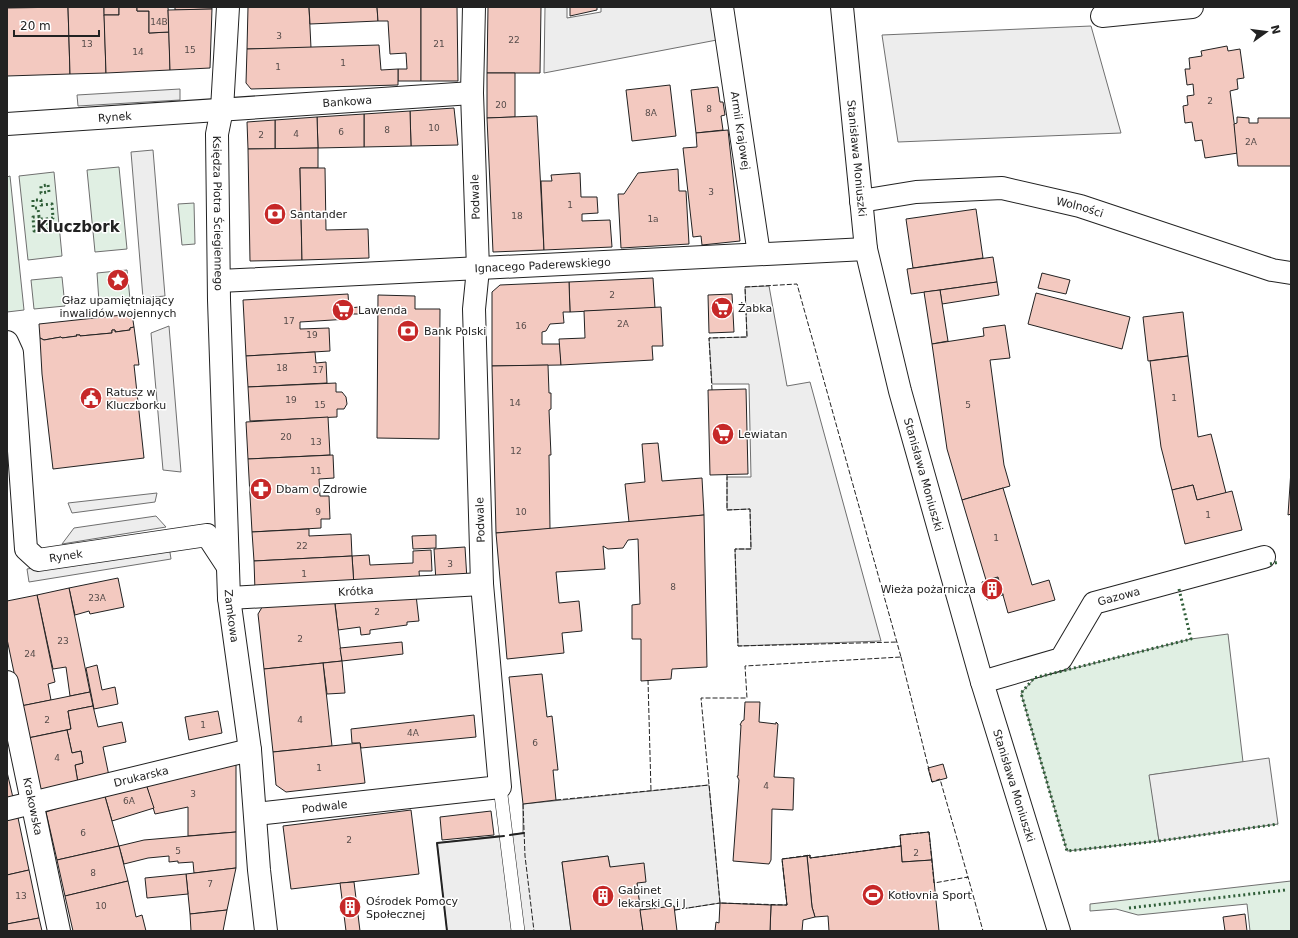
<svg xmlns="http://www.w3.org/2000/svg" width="1298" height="938" viewBox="0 0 1298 938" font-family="'DejaVu Sans',sans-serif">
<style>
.green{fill:#e0efe3;stroke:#6f6f6f}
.parking{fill:#ededed;stroke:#6f6f6f}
.building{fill:#f3c9c0;stroke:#222}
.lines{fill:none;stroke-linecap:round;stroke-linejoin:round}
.lane-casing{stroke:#222;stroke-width:14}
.street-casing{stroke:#222;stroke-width:24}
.secondary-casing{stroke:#222;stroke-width:24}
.lane{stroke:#fff;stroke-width:13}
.street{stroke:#fff;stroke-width:22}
.secondary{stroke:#fff;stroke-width:22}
.hedge{stroke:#2f5e38;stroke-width:3;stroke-dasharray:2 3;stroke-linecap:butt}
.fence{stroke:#222;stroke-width:1;stroke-dasharray:5 2;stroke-linecap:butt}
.wall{stroke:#222;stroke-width:2}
.labels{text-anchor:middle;stroke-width:3;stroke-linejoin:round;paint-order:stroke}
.number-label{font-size:9px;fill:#564c4a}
.street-label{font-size:11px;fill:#222;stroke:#fff}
.poi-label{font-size:11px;fill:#222;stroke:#fff;text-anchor:start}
.district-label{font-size:15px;font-weight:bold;fill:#222;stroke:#fff}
</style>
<rect width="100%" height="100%" fill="#fff"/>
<!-- green -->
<g class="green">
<path d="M119 167 127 249 95 252 87 170Z"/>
<path d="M54 172 62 256 28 260 19 176Z"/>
<path d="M10 176 24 310 7 312V177Z"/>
<path d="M194 203 195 244 182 245 178 204Z"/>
<path d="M127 270 130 299 99 302 97 273Z"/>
<path d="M62 277 65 306 34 309 31 280Z"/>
<path d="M1228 634 1243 762 1150 775 1159 841 1067 851 1021 693 1035 678 1191 639Z"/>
<path d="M1291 881V931H1250L1247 904 1138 915 1116 909 1090 911V904Z"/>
</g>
<!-- parking -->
<g class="parking">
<path d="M545 7H567V18L601 12V7H716L722 39 544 73Z"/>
<path d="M1091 26 1121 133 898 142 882 35Z"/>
<path d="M180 89V100L78 106 77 95Z"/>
<path d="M153 150 165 296 143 298 131 152Z"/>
<path d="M769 286 787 386 810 382 881 641 738 646 735 549H751L750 509 727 510V477H751L749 384H712L709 338 747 337 745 287Z"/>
<path d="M169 326 181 472 163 470 151 333Z"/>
<path d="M157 493 155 502 72 513 68 503Z"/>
<path d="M156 516 166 527 62 544 74 528Z"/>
<path d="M169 546 171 559 29 582 27 569Z"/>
<path d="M1269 758 1278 824 1159 841 1149 775Z"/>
<path d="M709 785 720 903 675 910 674 906 640 910 637 883 610 867 608 856 562 862 571 931H447L437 843 523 833V804Z"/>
</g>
<!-- building -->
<g class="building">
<path d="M68 7 70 74 7 76V8Z"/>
<path d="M68 7H104L106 73 70 74Z"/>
<rect x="104" y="7" width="15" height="8"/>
<path d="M119 7H137V11H149V33L169 32 170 70 106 73 104 15H119Z"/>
<path d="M137 7H168L169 32 149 33V11H137Z"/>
<path d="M175 7H212V9L175 10Z"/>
<path d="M248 7H309L311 48 247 49Z"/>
<path d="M309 7H377L378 21 310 24Z"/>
<path d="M377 7H421V81H398V69H407L406 53 390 54 388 21H378Z"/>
<path d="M421 7H457L458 81H421Z"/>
<path d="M488 7H541L540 73H487Z"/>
<path d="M570 7H597V10L570 16Z"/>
<path d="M212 9 210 68 170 70 168 10Z"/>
<path d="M379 45 381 70 398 69V85L251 89 246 83 247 49Z"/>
<path d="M1227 46 1228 51 1240 49 1244 78 1237 79 1238 89 1230 91 1238 153 1205 158 1202 140 1195 141 1192 122 1185 123 1183 106 1188 105 1187 96 1194 95 1193 84 1187 85 1185 69H1190L1189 58 1202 56 1201 51Z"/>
<path d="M487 73H515V117L487 118Z"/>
<path d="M670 85 676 136 632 141 626 90Z"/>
<path d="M718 87 720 102H723L725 115 721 116 723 130 696 133 691 90Z"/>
<path d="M454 108 458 145 411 146 410 111Z"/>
<path d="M410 111 411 146 364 147V114Z"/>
<path d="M364 114V147L318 148 317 117Z"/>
<path d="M537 116 544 250 493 252 487 118Z"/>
<path d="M317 117 318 148 275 149V120Z"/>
<path d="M1237 117 1249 118V123H1258V118H1291V166H1238L1234 124 1237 123Z"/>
<path d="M275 120V149H248L247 122Z"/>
<path d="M728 130 740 241 702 245 701 236 693 237 683 148 697 147 696 133Z"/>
<path d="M318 148V168H300L302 260 250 261 248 149Z"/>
<path d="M300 168H325L326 230 368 229 369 258 302 260Z"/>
<path d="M678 169 679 191H686L689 244 621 248 618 194H624L638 173Z"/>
<path d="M580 173 581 197H597L598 213 582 214V221L610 220 612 247 544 250 541 181H552L551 175Z"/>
<path d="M976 209 983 258 913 268 906 219Z"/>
<path d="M993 257 997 282 911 294 907 269Z"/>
<path d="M1042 273 1070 280 1066 294 1038 288Z"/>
<path d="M653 278 655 308 570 312 569 282Z"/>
<path d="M569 282 570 312H563L564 323 550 324 546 331 542 332V344H560L561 365 492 366V292L500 285Z"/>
<path d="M997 282 999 295 942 304 940 290Z"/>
<path d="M940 290 948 341 932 344 924 292Z"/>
<path d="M1036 293 1130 317 1122 349 1028 324Z"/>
<path d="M348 294 349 308 359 307V314H349V319L300 322V329L329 328 330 351 246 356 243 300Z"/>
<path d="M732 294 734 332 709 333 708 295Z"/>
<path d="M378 295 415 296V309H440L439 439 377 438Z"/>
<path d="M661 307 663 346H652L653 360 561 365 559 339 585 338 584 311Z"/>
<path d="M1183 312 1188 356 1148 361 1143 317Z"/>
<path d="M132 314 134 327 130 328V330L115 332V330H112V333L80 336V335H76L77 336 62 338 61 337 44 340 40 338 39 324Z"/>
<path d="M1005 325 1010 358 990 360 1004 465 1010 486 962 500 947 449 932 344 984 336 983 328Z"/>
<path d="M134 327 139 365H134L144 458 53 469 42 374 40 338 44 340 61 337 62 338 77 336 76 335H80V336L112 333V330H115V332L130 330V328Z"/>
<path d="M315 352 316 363 326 362 327 383 248 387 246 356Z"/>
<path d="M1188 356 1198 437 1211 434 1226 493 1197 500 1193 485 1172 490 1161 447 1150 361Z"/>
<path d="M548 365 549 393H551V409L549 410 551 455H549L550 529 496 533 492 366Z"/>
<path d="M336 383V392H342L346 397 347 404 344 409H337V417L250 421 248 387Z"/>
<path d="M746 389 748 474 710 475 708 390Z"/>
<path d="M328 417 330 455 248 459 246 422Z"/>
<path d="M658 443 662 481 702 478 704 515 629 522 625 484 645 482 642 444Z"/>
<path d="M333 455 334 478 319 479 320 496H329L330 519H321V528L252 532 248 459Z"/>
<path d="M1291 470V514L1288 515Z"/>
<path d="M1193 485 1197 500 1232 491 1242 530 1185 544 1172 490Z"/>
<path d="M1003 488 1032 585 1049 580 1055 600 1008 613 998 577 986 580 962 500Z"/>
<path d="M704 515 707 667 672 669 671 679 641 681V639H632V605L640 604 638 539 628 540 623 548 608 549 603 546 605 569 556 572 559 603 579 601 582 631 562 633 564 653 507 659 496 533Z"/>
<path d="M309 529V536L351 534 352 556 254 561 252 532Z"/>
<path d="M436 535V548L413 549 412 536Z"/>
<path d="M465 547 467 580 436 582 434 549Z"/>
<path d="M431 550 432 571H419L420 583 354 586 352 556 369 555 370 565 413 563V551Z"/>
<path d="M352 556 354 586 255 591 254 561Z"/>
<path d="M118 578 124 607 90 614 89 611 75 615 69 588Z"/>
<path d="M998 578 1003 595 987 600 982 582Z"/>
<path d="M69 588 90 692 70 696 66 667 53 669 37 595Z"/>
<path d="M37 595 55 682 48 684 51 700 21 706 7 639V601Z"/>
<path d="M416 595 419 621 407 622V625L370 630V634L361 635 360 627 338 630 335 603Z"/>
<path d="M334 597 342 661 264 669 258 614 264 604Z"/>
<path d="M402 642 403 654 342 661 340 648Z"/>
<path d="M342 661 345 693 327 694 323 663Z"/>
<path d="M323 663 332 746 273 752 264 669Z"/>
<path d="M97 665 102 690 115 687 118 704 94 709 86 668Z"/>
<path d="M542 674 547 717 552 716 558 770H553L556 800 523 804 509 677Z"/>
<path d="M90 692 93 706 68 711 71 729 28 738 21 706Z"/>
<path d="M745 702H760L759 722 776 724V722L778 724 774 777 794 778 793 810 772 809 771 860 769 864 733 861 739 780 737 776H738L741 725H740L742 721 744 720Z"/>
<path d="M93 706 98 727 122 722 126 742 103 747 109 776 78 783 75 765 83 763 81 751 72 753 67 730 71 729 68 711Z"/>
<path d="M218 711 222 733 189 740 185 717Z"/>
<path d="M474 715 476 737 361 748 360 743H352L351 729Z"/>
<path d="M67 730 72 753 81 751 83 763 75 765 78 783 39 791 28 738Z"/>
<path d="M360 743 365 783 286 792 276 785 273 752Z"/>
<path d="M236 763V832L188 836V807L155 814 145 781Z"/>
<path d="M943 764 947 778 932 782 928 768Z"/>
<path d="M7 772 14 802 7 804Z"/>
<path d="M145 781 154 808 112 821 104 793Z"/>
<path d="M104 793 119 846 57 860 46 812Z"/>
<path d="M411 810 419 874 291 889 283 826Z"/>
<path d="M491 811 494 835 442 840 440 817Z"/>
<path d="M17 813 29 870 7 875V815Z"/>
<path d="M236 832V868L194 873 193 862 178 863V861L169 862V856L148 858 124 864 119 846 144 840Z"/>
<path d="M929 832 932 860 902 862 900 835Z"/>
<path d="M119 846 128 881 65 896 57 860Z"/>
<path d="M901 846 902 862 932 860 939 931H829L828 916 815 917 812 907 807 856 810 855V858Z"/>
<path d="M608 856 610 867 644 863 646 882 637 883 643 931H571L562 862Z"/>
<path d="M807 856 812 907 815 917 803 920 802 931H770L771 905H787L782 859Z"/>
<path d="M236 868 227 910 190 914 186 874Z"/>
<path d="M29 870 39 918 7 924V875Z"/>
<path d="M186 874 188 894 147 898 145 878Z"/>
<path d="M128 881 136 917 142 915 146 931H73L65 896Z"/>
<path d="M354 882 360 931H346L340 883Z"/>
<path d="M720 903 771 905 770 931H715L716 922 719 923Z"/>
<path d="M674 906 677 931H643L640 910Z"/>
<path d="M227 910 223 931H191L190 914Z"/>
<path d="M1245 914 1247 931H1225L1223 917Z"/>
<path d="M39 918 42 931H7V924Z"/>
</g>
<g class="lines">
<!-- lane casing -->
<g class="lane-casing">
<path id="lane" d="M500 787 518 931"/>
</g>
<!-- street casing -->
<g class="street-casing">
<g id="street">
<path id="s1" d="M228 7 222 109 217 134 219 300 229 598 250 750 259 870 266 931"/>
<path id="s2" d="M722 7 759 254"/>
<path d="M1102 16 1192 7"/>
<path id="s3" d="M7 124 472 93"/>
<path id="s4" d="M861 201 916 192 1002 188 1080 206 1272 270 1291 273"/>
<path id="s5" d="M219 281 866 249"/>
<path id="s6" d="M7 342 12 353 26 549 38 560 207 535 228 567"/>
<path id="s7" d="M229 598 482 584"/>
<path id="s8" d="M7 682 59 931"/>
<path id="s9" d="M982 682 1061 659 1094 603 1264 557"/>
<path id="s10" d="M7 809 250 750"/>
<path id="s11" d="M256 814 500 787 482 584 474 309 478 269 472 93 474 7"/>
</g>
</g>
<!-- secondary casing -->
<g class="secondary-casing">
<g id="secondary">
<path id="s12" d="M842 7 866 249 900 391 982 682 1059 931"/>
</g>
</g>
<!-- lane -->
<use href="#lane" class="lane"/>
<!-- street -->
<use href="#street" class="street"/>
<!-- secondary -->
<use href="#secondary" class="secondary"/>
<!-- hedge -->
<g class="hedge">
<path d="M48 185 49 192 41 193V186Z"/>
<path d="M39 217 38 208H33V200H41V205L52 204 53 218 47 219 48 230 34 231 33 217H39V219H47"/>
<path d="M1270 564 1279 562"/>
<path d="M1179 589 1191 639 1034 678 1021 693 1067 851 1159 841 1278 824"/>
<path d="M1129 908 1286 890"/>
</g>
<!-- fence -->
<g class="fence">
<path d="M712 390 709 338 747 337 745 287 797 284 901 657"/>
<path d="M727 475V510L750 509 751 549H735L738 646 898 642"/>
<path d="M901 657 932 782 940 779 968 877 934 883 929 832 900 835 901 846 810 858V855L782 859 787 905 720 903 701 698H747L745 666Z"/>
<path d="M648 680 651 791"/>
<path d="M556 800 709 785"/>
<path d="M523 804 525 856 534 931"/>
<path d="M966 878 968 877 983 931"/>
<path d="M675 910 720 903"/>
</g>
<!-- wall -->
<g class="wall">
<path d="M510 835 524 833"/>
<path d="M447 931 437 843 504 836"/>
</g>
</g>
<!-- icons -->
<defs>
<g id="bank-disc" transform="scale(1.15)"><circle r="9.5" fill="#c62828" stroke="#fff"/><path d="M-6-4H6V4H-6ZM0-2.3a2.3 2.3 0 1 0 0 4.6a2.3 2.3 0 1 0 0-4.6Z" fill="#fff"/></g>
<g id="sight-disc" transform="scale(1.15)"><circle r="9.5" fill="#c62828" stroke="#fff"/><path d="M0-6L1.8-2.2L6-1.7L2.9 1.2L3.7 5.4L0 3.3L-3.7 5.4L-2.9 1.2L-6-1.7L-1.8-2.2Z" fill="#fff"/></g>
<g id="supermarket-disc" transform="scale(1.15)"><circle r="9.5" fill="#c62828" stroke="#fff"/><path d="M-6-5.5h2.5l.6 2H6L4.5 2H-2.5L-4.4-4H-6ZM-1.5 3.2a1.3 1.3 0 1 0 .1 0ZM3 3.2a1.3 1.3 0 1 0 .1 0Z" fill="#fff"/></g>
<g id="civic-disc" transform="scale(1.15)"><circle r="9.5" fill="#c62828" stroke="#fff"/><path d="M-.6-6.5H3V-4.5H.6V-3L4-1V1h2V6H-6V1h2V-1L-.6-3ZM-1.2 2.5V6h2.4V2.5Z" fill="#fff"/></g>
<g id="pharmacy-disc" transform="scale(1.15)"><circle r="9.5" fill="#c62828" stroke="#fff"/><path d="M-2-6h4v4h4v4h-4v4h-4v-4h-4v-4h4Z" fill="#fff"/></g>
<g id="building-disc" transform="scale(1.15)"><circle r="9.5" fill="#c62828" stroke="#fff"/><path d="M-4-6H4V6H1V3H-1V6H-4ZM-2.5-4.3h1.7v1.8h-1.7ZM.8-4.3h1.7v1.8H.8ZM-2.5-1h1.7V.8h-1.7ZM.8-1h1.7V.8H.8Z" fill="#fff"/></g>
<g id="stadium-disc" transform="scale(1.15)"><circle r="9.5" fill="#c62828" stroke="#fff"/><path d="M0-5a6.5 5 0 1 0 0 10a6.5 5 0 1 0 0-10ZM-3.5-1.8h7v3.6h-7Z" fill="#fff"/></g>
</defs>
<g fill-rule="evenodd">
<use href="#bank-disc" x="275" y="214"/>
<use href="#sight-disc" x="118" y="280"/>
<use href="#supermarket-disc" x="722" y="308"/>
<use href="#supermarket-disc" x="343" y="310"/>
<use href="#bank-disc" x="408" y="331"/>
<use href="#civic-disc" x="91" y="398"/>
<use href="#supermarket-disc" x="723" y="434"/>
<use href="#pharmacy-disc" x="261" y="489"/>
<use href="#building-disc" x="992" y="589"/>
<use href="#stadium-disc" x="873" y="895"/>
<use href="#building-disc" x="603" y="896"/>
<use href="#building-disc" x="350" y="907"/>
</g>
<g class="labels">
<!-- number labels -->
<g class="number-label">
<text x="159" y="25">14B</text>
<text x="279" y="39">3</text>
<text x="514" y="43">22</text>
<text x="87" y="47">13</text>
<text x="439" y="47">21</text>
<text x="190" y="53">15</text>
<text x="138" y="55">14</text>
<text x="343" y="66">1</text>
<text x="278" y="70">1</text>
<text x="1210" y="104">2</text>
<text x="501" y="108">20</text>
<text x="709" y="112">8</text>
<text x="651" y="116">8A</text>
<text x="434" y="131">10</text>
<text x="387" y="133">8</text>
<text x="341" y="135">6</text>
<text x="296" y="137">4</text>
<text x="261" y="138">2</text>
<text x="1251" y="145">2A</text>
<text x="711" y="195">3</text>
<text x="570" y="208">1</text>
<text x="517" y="219">18</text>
<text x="653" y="222">1a</text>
<text x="612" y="298">2</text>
<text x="289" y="324">17</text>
<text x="623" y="327">2A</text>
<text x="521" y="329">16</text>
<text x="312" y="338">19</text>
<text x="282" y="371">18</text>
<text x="318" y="373">17</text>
<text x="1174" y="401">1</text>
<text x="291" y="403">19</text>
<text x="515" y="406">14</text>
<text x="320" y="408">15</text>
<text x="968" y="408">5</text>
<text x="286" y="440">20</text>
<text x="316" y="445">13</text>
<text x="516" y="454">12</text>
<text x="316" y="474">11</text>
<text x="318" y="515">9</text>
<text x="521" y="515">10</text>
<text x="1208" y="518">1</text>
<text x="996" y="541">1</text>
<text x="302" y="549">22</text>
<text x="450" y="567">3</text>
<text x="304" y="577">1</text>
<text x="673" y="590">8</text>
<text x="97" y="601">23A</text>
<text x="377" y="615">2</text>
<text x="300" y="642">2</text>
<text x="63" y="644">23</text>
<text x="30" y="657">24</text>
<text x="47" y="723">2</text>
<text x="300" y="723">4</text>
<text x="203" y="728">1</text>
<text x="413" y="736">4A</text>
<text x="535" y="746">6</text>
<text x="57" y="761">4</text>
<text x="319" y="771">1</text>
<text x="766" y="789">4</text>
<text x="193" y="797">3</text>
<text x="129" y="804">6A</text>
<text x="83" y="836">6</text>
<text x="349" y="843">2</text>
<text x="178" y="854">5</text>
<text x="916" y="856">2</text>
<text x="93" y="876">8</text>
<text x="210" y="887">7</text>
<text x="21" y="899">13</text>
<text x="101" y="909">10</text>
</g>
<!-- street labels -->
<g class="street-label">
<text dy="4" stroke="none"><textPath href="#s3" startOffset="341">Bankowa</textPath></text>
<text dy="4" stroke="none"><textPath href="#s3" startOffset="108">Rynek</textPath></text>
<text dy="4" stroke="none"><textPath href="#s2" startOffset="125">Armii Krajowej</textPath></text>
<text dy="4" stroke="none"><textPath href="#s12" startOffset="152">Stanisława Moniuszki</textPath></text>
<text transform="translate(475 197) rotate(-92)" y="4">Podwale</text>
<text dy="4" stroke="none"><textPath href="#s4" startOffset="222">Wolności</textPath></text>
<text dy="4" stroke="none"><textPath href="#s1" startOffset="207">Księdza Piotra Ściegiennego</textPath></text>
<text dy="4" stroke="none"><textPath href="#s5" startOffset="324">Ignacego Paderewskiego</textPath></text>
<text dy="4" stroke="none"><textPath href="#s12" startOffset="476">Stanisława Moniuszki</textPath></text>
<text transform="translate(480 520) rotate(-92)" y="4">Podwale</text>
<text dy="4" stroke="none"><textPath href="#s6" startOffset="253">Rynek</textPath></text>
<text dy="4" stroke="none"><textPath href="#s7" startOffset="127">Krótka</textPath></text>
<text dy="4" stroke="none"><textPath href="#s9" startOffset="173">Gazowa</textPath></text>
<text dy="4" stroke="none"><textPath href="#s1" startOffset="610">Zamkowa</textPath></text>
<text dy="4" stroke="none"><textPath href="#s10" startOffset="138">Drukarska</textPath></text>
<text dy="4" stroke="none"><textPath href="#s12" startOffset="800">Stanisława Moniuszki</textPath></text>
<text dy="4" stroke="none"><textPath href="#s8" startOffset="127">Krakowska</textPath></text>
<text dy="4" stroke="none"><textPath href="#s11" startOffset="69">Podwale</textPath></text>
</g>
<!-- poi labels -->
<g class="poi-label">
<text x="290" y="218">Santander</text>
<text x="118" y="304" text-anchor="middle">Głaz upamiętniający<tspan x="118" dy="13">inwalidów wojennych</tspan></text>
<text x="738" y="312">Żabka</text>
<text x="358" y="314">Lawenda</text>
<text x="424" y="335">Bank Polski</text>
<text x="106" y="396">Ratusz w<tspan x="106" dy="13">Kluczborku</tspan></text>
<text x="738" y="438">Lewiatan</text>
<text x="276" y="493">Dbam o Zdrowie</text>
<text x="976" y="593" text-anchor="end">Wieża pożarnicza</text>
<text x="618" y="894">Gabinet<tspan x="618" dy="13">lekarski G i J</tspan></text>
<text x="888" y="899">Kotłovnia Sport</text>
<text x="366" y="905">Ośrodek Pomocy<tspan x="366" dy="13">Społecznej</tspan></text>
</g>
<!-- district labels -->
<g class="district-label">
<text x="78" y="232">Kluczbork</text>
</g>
</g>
<!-- border -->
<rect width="1298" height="938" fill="none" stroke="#222222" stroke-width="16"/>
<!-- north arrow -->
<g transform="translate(1266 32) rotate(76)" stroke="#ffffff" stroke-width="3" paint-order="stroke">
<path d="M0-3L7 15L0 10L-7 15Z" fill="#222222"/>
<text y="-6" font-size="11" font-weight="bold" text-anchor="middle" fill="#222222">N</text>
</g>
<!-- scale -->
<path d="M14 30v6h85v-6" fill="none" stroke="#222222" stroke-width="2"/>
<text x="20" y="30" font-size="12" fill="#222222" stroke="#ffffff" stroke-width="3" paint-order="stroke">20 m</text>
</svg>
